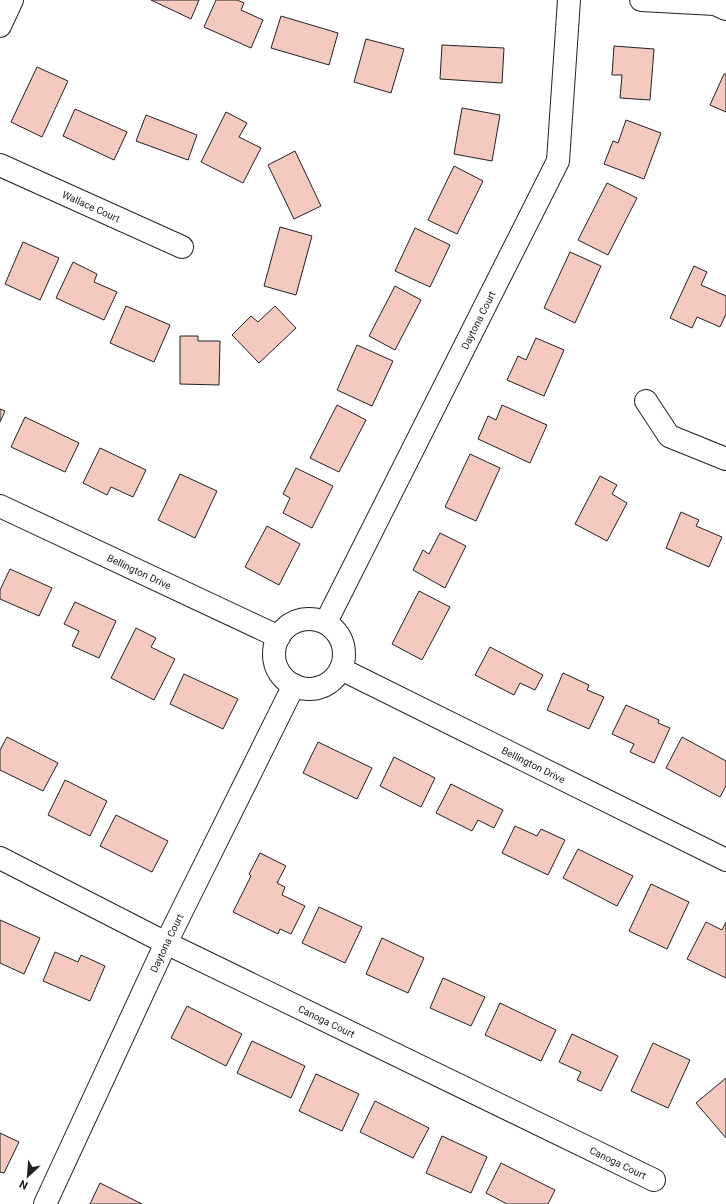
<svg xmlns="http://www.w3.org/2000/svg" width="726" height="1204" viewBox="0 0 726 1204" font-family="Roboto,sans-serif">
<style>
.building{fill:#f3c9c0;stroke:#222}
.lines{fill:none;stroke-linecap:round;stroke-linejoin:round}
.minor-casing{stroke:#222;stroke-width:24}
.minor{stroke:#fff;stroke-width:22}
.labels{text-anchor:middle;stroke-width:3;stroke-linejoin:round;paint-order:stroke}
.street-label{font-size:10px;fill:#222;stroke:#fff}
</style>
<rect width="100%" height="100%" fill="#fff"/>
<!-- building -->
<g class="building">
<path d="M151 0H199L191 19Z"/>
<path d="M216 0H237L244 3 241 10 263 20 251 48 204 27Z"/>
<path d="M281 16 338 33 329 65 271 48Z"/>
<path d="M366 39 404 49 391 93 354 82Z"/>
<path d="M442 45 504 48 502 83 440 79Z"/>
<path d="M614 46 654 49 650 100 620 98 622 75H612Z"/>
<path d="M37 67 68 81 42 137 11 122Z"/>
<path d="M724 74H726V112L710 105Z"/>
<path d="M462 108 500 115 492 161 454 154Z"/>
<path d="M75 109 127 132 114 160 63 136Z"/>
<path d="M226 112 247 123 239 137 261 148 243 183 201 162Z"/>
<path d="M146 115 197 135 188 160 136 141Z"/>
<path d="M626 120 661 133 644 179 604 164 613 141 618 143Z"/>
<path d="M295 151 321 206 294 219 268 165Z"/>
<path d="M454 166 483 181 457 234 428 220Z"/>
<path d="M607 183 637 198 608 255 578 240Z"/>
<path d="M280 227 312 236 296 295 264 286Z"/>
<path d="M415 228 450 245 430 287 395 271Z"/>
<path d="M23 242 59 258 40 300 5 284Z"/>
<path d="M570 252 601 266 575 323 544 308Z"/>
<path d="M73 262 97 274 94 282 117 292 104 320 56 298Z"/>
<path d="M694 266 707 272 701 285 726 296V314L720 327 697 317 692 328 670 318Z"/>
<path d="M395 286 421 300 395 350 369 336Z"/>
<path d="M126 306 170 325 154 362 110 343Z"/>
<path d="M275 306 296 328 259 363 232 335 251 316 258 322Z"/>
<path d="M180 336H198V341H220L219 385 180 384Z"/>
<path d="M536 338 564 350 544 396 507 380 518 356 526 360Z"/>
<path d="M357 345 393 361 372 406 337 390Z"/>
<path d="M337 405 366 420 339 472 310 458Z"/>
<path d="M502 405 547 425 530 463 478 439 488 416 496 420Z"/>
<path d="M0 409 5 411 0 422Z"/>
<path d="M25 417 79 443 65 472 11 447Z"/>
<path d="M100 448 146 470 133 497 111 487 107 495 83 483Z"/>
<path d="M470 454 500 468 476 521 445 507Z"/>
<path d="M296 468 333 486 312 528 283 513 290 498 283 494Z"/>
<path d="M180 474 217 491 195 538 158 520Z"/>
<path d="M600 476 617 485 612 494 627 503 607 541 575 524Z"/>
<path d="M681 512 699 520 696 526 722 537 709 567 666 548Z"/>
<path d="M267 526 300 544 279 585 245 567Z"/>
<path d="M440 533 466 546 445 588 413 570 423 550 429 554Z"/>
<path d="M10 569 52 588 39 616 0 599V590Z"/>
<path d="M419 591 450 607 422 660 392 644Z"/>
<path d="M75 602 116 621 99 658 72 646 79 631 64 624Z"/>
<path d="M136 628 156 638 151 647 175 659 154 700 111 678Z"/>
<path d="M490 647 543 675 535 690 520 683 514 695 475 675Z"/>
<path d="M563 673 589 685 587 690 604 697 589 729 547 710Z"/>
<path d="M184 674 238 699 223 729 170 704Z"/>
<path d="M626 705 659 720 658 723 670 728 654 763 630 752 634 744 612 734Z"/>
<path d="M7 737 58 763 43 791 0 770V750Z"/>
<path d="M682 737 726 761V786L720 797 666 768Z"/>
<path d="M318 742 372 768 357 799 303 773Z"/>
<path d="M394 757 435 778 421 807 380 786Z"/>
<path d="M65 780 107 801 90 836 48 815Z"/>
<path d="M451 784 503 810 494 828 478 820 472 831 436 813Z"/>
<path d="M116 815 168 841 152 872 100 846Z"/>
<path d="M515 826 537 836 541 829 565 840 548 875 502 853Z"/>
<path d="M578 849 633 876 617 906 563 878Z"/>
<path d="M260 853 286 866 277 883 285 887 282 895 305 906 291 934 280 929 278 934 233 912 251 876 249 874Z"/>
<path d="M651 884 689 902 667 949 629 931Z"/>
<path d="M319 907 362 927 345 963 302 943Z"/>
<path d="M0 920 40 938 24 974 0 963Z"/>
<path d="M706 922 722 930 726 922V978L687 959Z"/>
<path d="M382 938 424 958 408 993 366 974Z"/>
<path d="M55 952 78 962 81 955 105 966 90 1001 43 981Z"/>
<path d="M443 978 485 997 471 1026 430 1008Z"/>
<path d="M500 1003 556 1030 541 1061 485 1035Z"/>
<path d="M187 1006 242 1034 226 1066 171 1038Z"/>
<path d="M572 1034 618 1056 601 1091 577 1080 581 1072 559 1062Z"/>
<path d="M252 1041 305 1066 291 1098 237 1073Z"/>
<path d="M653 1043 690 1060 668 1108 631 1091Z"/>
<path d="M316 1074 359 1094 342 1131 299 1111Z"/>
<path d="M726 1078V1138L696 1103Z"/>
<path d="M375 1101 429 1128 413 1158 360 1132Z"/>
<path d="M0 1133 19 1142 4 1173 0 1172Z"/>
<path d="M442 1136 487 1157 471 1193 426 1173Z"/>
<path d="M501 1163 555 1190 548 1204H507L486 1193Z"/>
<path d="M100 1183 142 1204H90Z"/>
</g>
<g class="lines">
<!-- minor casing -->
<g class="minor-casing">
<g id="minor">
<path d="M641 0 715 4 726 9"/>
<path d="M0 26 12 0"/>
<path id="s1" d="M0 165 182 247"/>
<path d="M646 401 669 436 726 459"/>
<path id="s2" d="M0 506 279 637"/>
<circle cx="309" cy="654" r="35"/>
<path id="s3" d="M326 622 558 161 569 0"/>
<path id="s4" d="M341 669 726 860"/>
<path id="s5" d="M0 858 166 943 654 1180"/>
<path id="s6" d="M45 1204 166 943 294 685"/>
</g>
</g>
<!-- minor -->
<use href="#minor" class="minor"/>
</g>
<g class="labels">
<!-- street labels -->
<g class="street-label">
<text dy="4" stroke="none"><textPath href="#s1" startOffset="100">Wallace Court</textPath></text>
<text dy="4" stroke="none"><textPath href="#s3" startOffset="338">Daytona Court</textPath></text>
<text dy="4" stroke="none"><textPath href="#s2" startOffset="154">Bellington Drive</textPath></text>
<text dy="4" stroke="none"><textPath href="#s4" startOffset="215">Bellington Drive</textPath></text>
<text dy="4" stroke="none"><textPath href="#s6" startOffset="288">Daytona Court</textPath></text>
<text dy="4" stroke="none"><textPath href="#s5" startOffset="365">Canoga Court</textPath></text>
<text dy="4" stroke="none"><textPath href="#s5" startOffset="689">Canoga Court</textPath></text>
</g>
</g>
<!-- north arrow -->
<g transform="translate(28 1176) rotate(206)" stroke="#ffffff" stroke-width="3" paint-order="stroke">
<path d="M0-3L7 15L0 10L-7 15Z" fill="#222222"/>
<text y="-6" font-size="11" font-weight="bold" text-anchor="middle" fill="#222222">N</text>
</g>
</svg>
